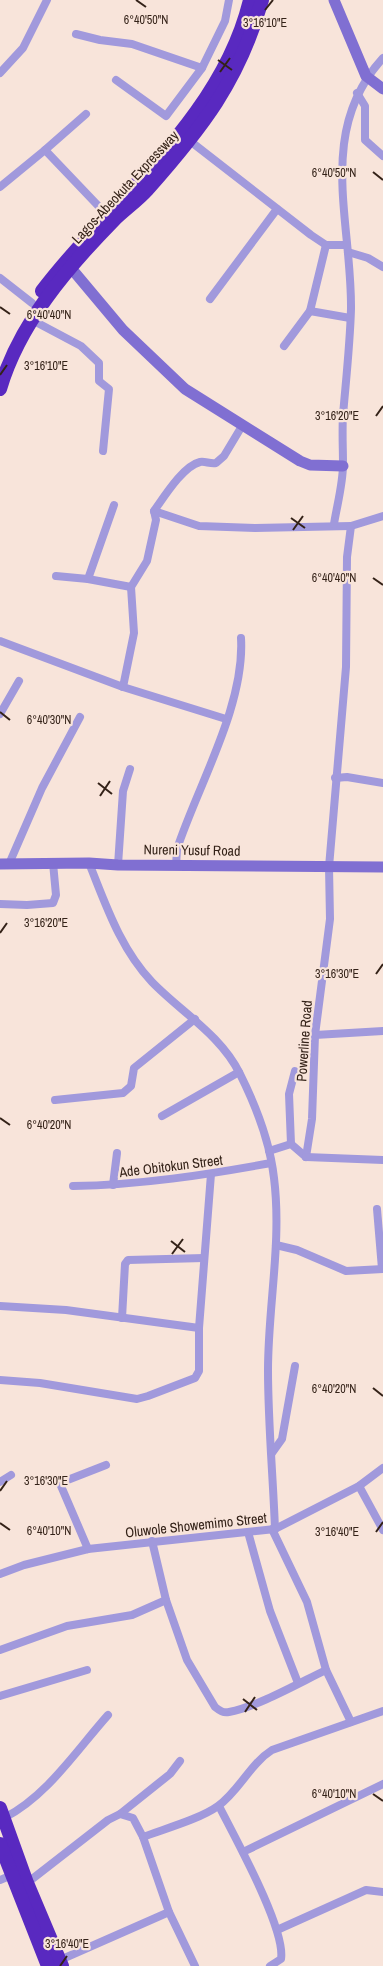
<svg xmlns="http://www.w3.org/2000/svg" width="383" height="1966" viewBox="0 0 383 1966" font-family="'Archivo Narrow',sans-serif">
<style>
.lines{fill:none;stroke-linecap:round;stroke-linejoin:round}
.street{stroke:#a199dc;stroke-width:8}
.secondary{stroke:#806fd2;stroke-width:11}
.highway{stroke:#5929c0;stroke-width:14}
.ticks{fill:none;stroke:#342218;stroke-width:2}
.labels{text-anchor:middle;stroke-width:4.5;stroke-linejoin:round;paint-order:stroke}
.street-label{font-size:14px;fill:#342218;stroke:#f8e4da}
.ticks-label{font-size:12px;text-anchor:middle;fill:#342218;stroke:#f8e4da;stroke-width:4.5;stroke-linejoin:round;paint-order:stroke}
</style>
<rect width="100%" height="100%" fill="#f8e4da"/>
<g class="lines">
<!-- street -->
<g class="street">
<path d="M76 34 100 40 132 44 202 68 225 21 229 0"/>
<path d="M0 73 23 48 47 0"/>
<path d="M116 80 166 116 202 68"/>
<path d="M357 93 365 106V140L383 156"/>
<path d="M190 141 311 235 326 245H347"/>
<path d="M45 150 86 114"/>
<path d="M0 187 45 150 106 214"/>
<path d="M348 252 368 258 383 267"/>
<path d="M0 278 32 303"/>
<path d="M210 299 277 209"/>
<path d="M310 311 350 318"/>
<path d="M32 320 81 346 99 363V381L109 389 103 451"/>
<path d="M284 346 310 311 326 245"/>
<path d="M154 511 199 526 255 528 351 526"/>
<path d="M334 524C337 505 343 484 343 464 343 448 342 432 343 415 346 380 350 344 351 309 352 221 316 131 383 58"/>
<path d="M56 576 88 579 131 587"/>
<path d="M88 579 114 505"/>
<path d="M0 641 123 687 226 719"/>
<path d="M123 687 134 633 131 587 147 561 156 520 154 511C164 497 183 466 200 462 205 461 210 464 216 463L224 456 242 426"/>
<path d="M0 714 19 681"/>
<path d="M335 778 347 777 383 783"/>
<path d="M89 863C106 905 120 948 152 982 181 1012 221 1035 240 1074 256 1106 270 1142 274 1178 282 1242 268 1306 268 1370 268 1423 273 1476 275 1529"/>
<path d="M9 864 42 788 80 717"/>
<path d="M118 865 123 791 130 769"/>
<path d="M176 866 177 849C198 785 245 706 241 638"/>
<path d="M0 904 27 905 53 903 56 895 53 863"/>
<path d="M315 1035 383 1031"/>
<path d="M55 1100 123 1093 131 1086 134 1068 195 1019"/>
<path d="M162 1116 239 1072"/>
<path d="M291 1144 289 1094 295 1071"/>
<path d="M269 1151 291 1144 306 1157"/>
<path d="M306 1157 312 1119 315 1035 330 919 329 867 346 667 347 557 351 526 383 516"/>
<path d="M306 1157 383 1160"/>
<path d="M113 1185 117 1153"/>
<path d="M73 1186C140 1185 205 1175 271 1163"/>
<path d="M377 1209 382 1269"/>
<path d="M276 1245 297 1250 346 1271 383 1269"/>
<path d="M0 1306 66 1310 199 1328"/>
<path d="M122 1318 125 1264 128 1260 204 1258"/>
<path d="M0 1380 40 1383 137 1399 148 1396 195 1378 199 1371V1328L211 1174"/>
<path d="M272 1453 282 1439 295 1366"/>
<path d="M0 1482 11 1475"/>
<path d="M359 1486 383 1530"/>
<path d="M272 1529 307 1602 326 1670 351 1722"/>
<path d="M248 1532 270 1611 298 1683"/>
<path d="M152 1541 166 1600 187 1660 215 1707C220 1711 223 1713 229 1712 257 1707 299 1683 326 1670"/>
<path d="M88 1549 61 1486 65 1481 106 1465"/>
<path d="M0 1574 24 1565 88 1549 275 1529 359 1486 383 1468"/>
<path d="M0 1650 67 1626 132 1615 166 1600"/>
<path d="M0 1696 87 1670"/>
<path d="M219 1806C234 1836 286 1929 281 1959L270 1966"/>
<path d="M120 1814 170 1774 180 1761"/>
<path d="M4 1818C47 1796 76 1751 108 1715"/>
<path d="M143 1837 169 1912 195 1966"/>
<path d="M243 1852 383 1784"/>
<path d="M0 1880 12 1875"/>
<path d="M27 1883 108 1820 120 1814 133 1818 143 1837C164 1829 200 1819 218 1806 239 1791 250 1764 272 1750L383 1711"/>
<path d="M277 1930 366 1890 383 1892"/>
<path d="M60 1960 169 1912"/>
</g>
<!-- secondary -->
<g class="secondary">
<path d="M334 0 366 76 383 89"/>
<path d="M71 268 123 330 185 389 300 461 310 465 343 466"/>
<path d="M0 864 89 863 118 865 383 867"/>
</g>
<!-- highway -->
<g class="highway">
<path d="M42 291C113 197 221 120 250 0"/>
<path d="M0 389C19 324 67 268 114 220 124 210 137 201 147 190 202 128 239 81 262 0"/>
<path d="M0 1808 27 1883 62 1966"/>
<path d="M0 1844 48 1966"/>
</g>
</g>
<!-- ticks -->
<path class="ticks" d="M136 0 146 7M265 10 273 0M218 60 232 70M220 72 230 58M373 172 383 180M0 307 10 314M0 375 7 365M376 416 383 406M291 518 305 528M293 530 303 516M373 578 383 585M0 712 10 720M98 783 112 794M100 796 110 781M0 933 7 923M376 974 383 964M0 1118 10 1125M171 1241 185 1252M172 1254 183 1239M373 1388 383 1396M0 1491 7 1481M0 1523 10 1530M376 1532 383 1522M243 1699 257 1710M245 1712 255 1697M373 1794 383 1801M60 1966 67 1956"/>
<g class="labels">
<!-- street labels -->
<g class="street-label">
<text transform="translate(125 187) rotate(-47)" y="5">Lagos-Abeokuta Expressway</text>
<text transform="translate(192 850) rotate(1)" y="5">Nureni Yusuf Road</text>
<text transform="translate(304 1041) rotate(-86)" y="5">Powerline Road</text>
<text transform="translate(171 1166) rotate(-7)" y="5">Ade Obitokun Street</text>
<text transform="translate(196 1525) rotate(-6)" y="5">Oluwole Showemimo Street</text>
</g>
</g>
<g class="ticks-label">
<text x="146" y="24">6°40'50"N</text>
<text x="265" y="27">3°16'10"E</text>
<text x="334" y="177">6°40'50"N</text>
<text x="49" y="319">6°40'40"N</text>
<text x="46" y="370">3°16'10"E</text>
<text x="337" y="420">3°16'20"E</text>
<text x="334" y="582">6°40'40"N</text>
<text x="49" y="724">6°40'30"N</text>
<text x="46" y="927">3°16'20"E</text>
<text x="337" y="978">3°16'30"E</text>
<text x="49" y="1129">6°40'20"N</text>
<text x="334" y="1393">6°40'20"N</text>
<text x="46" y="1485">3°16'30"E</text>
<text x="49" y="1535">6°40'10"N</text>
<text x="337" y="1536">3°16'40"E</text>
<text x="334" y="1798">6°40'10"N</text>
<text x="67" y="1948">3°16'40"E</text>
</g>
</svg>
